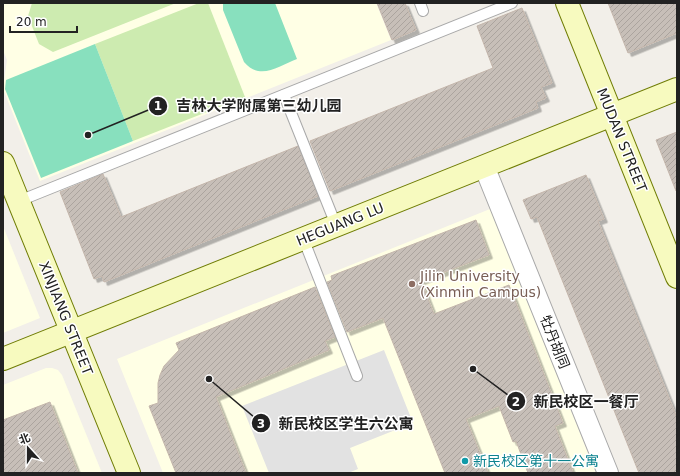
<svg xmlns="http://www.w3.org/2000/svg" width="680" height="476" viewBox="0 0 680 476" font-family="'DejaVu Sans','Noto Sans SC',sans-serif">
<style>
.education{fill:#ffffe5}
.grass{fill:#cdebb0}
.pitch{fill:#88e0be}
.parking{fill:#e2e2e2}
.building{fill:url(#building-hatch);stroke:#c4b6ab;filter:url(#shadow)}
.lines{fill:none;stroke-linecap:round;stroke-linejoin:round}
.lane-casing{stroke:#a9a9a9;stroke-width:12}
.street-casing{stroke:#a9a9a9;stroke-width:22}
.secondary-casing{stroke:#707d05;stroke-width:24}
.lane{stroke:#fff;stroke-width:10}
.street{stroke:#fff;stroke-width:20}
.secondary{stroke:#f7fabf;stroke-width:22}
.education-dot{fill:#8d6e63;stroke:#fff;stroke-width:1.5}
.culture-dot{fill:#0f9aa8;stroke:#fff;stroke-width:1.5}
.labels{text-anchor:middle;stroke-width:3;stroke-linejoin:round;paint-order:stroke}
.street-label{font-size:14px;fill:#222;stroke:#fff}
.education-label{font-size:14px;fill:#785e54;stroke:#fff;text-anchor:start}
.culture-label{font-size:14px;fill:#0d838f;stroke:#fff;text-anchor:start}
.leader{fill:none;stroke:#222;stroke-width:1.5}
.callout-dot{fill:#222;stroke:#fff;stroke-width:1.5}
.mark-label{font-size:12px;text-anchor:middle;font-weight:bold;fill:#fff}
.callout-label{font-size:15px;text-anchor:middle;font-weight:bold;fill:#222;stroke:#fff;stroke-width:3;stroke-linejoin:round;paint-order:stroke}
</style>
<defs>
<pattern id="building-hatch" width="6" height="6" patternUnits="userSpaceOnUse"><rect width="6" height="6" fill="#c7bfb8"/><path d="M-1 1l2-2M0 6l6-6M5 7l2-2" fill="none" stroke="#aba49e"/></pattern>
<filter id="shadow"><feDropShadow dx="3.5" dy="3.5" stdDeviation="0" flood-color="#0004"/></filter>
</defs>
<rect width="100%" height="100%" fill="#f2efe9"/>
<!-- education -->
<g class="education">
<path d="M3 3H376L391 40 40 181 3 89 7 60 3 50Z"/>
<path d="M490 209 596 473H163L117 359Z"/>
<path d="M3 226 40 318 3 333Z"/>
<path d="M46 368H52L58 370 62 375 102 473H3V385Z"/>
</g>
<!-- grass -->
<g class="grass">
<path d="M32 3H176L53 52 39 44 28 16Z"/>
<path d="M199 3H208L245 97 133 141 95 44Z"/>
</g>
<!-- pitch -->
<g class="pitch">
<path d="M223 3H275L297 59C279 66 260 81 244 62L223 10Z"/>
<path d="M95 44 133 141 41 178 5 89 6 80Z"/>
</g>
<!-- parking -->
<path class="parking" d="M384 350 413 423 350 448 358 469 348 473H269L242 406Z"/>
<!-- building -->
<g class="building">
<path d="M377 3H405L416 30 392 40Z"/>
<path d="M608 3H677V33L628 53Z"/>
<path d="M522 8 552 83 541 87 546 98 536 102 538 108 330 191 310 141 493 68 477 26Z"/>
<path d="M677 132V191H676L656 140Z"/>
<path d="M298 146 318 196 104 282 102 276 94 279 60 192 103 174 121 217Z"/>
<path d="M586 175 604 219 598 221 677 418V473H639L537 217 531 219 523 200Z"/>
<path d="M476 220 489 255 421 281 434 314 509 285 563 423 555 426 573 473H528L516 441 513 442 499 406 466 419 488 473H445L383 318 347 332 327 282 332 280 331 276Z"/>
<path d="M315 287 335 337 325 341 329 350 216 397 246 473H176L149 406 158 403V383L160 375 164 366 179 350 176 343Z"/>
<path d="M50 402 78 473H3V420Z"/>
</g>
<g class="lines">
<!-- lane casing -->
<g class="lane-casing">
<g id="lane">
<path d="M420 3 423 11"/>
<path d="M284 95 336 225"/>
<path d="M19 201 512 3"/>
<path d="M303 238 357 376"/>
</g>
</g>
<!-- street casing -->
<g class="street-casing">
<path id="street" d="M484 166 608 473"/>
</g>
<!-- secondary casing -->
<g class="secondary-casing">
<g id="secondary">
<path d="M567 3 677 277"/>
<path d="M3 163 129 473"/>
<path d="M3 359 677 89"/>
</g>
</g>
<!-- lane -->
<use href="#lane" class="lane"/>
<!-- street -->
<use href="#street" class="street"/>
<!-- secondary -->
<use href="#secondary" class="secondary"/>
</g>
<!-- markers -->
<circle class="education-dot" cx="412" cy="284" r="4"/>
<circle class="culture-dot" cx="465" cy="461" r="4"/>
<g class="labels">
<!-- street labels -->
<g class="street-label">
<text transform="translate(622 140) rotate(68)" y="5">MUDAN STREET</text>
<text transform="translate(340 224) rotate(-22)" y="5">HEGUANG LU</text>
<text transform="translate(66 318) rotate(68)" y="5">XINJIANG STREET</text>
<text transform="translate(555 342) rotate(68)" y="5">牡丹胡同</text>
</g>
<!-- education labels -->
<g class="education-label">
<text x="420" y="281">Jilin University<tspan x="420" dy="16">(Xinmin Campus)</tspan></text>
</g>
<!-- culture labels -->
<g class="culture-label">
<text x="473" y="466">新民校区第十一公寓</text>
</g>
</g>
<!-- callouts -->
<path class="leader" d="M88 135L158 106M473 369L516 401M209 379L261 423"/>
<g class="callout-dot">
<circle cx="88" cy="135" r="4"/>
<circle cx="473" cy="369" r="4"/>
<circle cx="209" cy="379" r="4"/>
<circle cx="158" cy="106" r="10"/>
<circle cx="516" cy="401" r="10"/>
<circle cx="261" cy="423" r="10"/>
</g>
<g class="mark-label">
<text x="158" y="110">1</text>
<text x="516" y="406">2</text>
<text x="261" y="428">3</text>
</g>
<g class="callout-label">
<text x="259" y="111">吉林大学附属第三幼儿园</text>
<text x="586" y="407">新民校区一餐厅</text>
<text x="346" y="429">新民校区学生六公寓</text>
</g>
<!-- border -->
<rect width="680" height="476" fill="none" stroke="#222222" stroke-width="8"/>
<!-- north arrow -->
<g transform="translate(28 448) rotate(339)" stroke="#ffffff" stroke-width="3" paint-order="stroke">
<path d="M0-3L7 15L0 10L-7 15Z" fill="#222222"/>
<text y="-6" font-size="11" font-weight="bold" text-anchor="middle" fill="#222222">北</text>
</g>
<!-- scale -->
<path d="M10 26v6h67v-6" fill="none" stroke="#222222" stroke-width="2"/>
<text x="16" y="26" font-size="12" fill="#222222" stroke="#ffffff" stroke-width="3" paint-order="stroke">20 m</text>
</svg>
